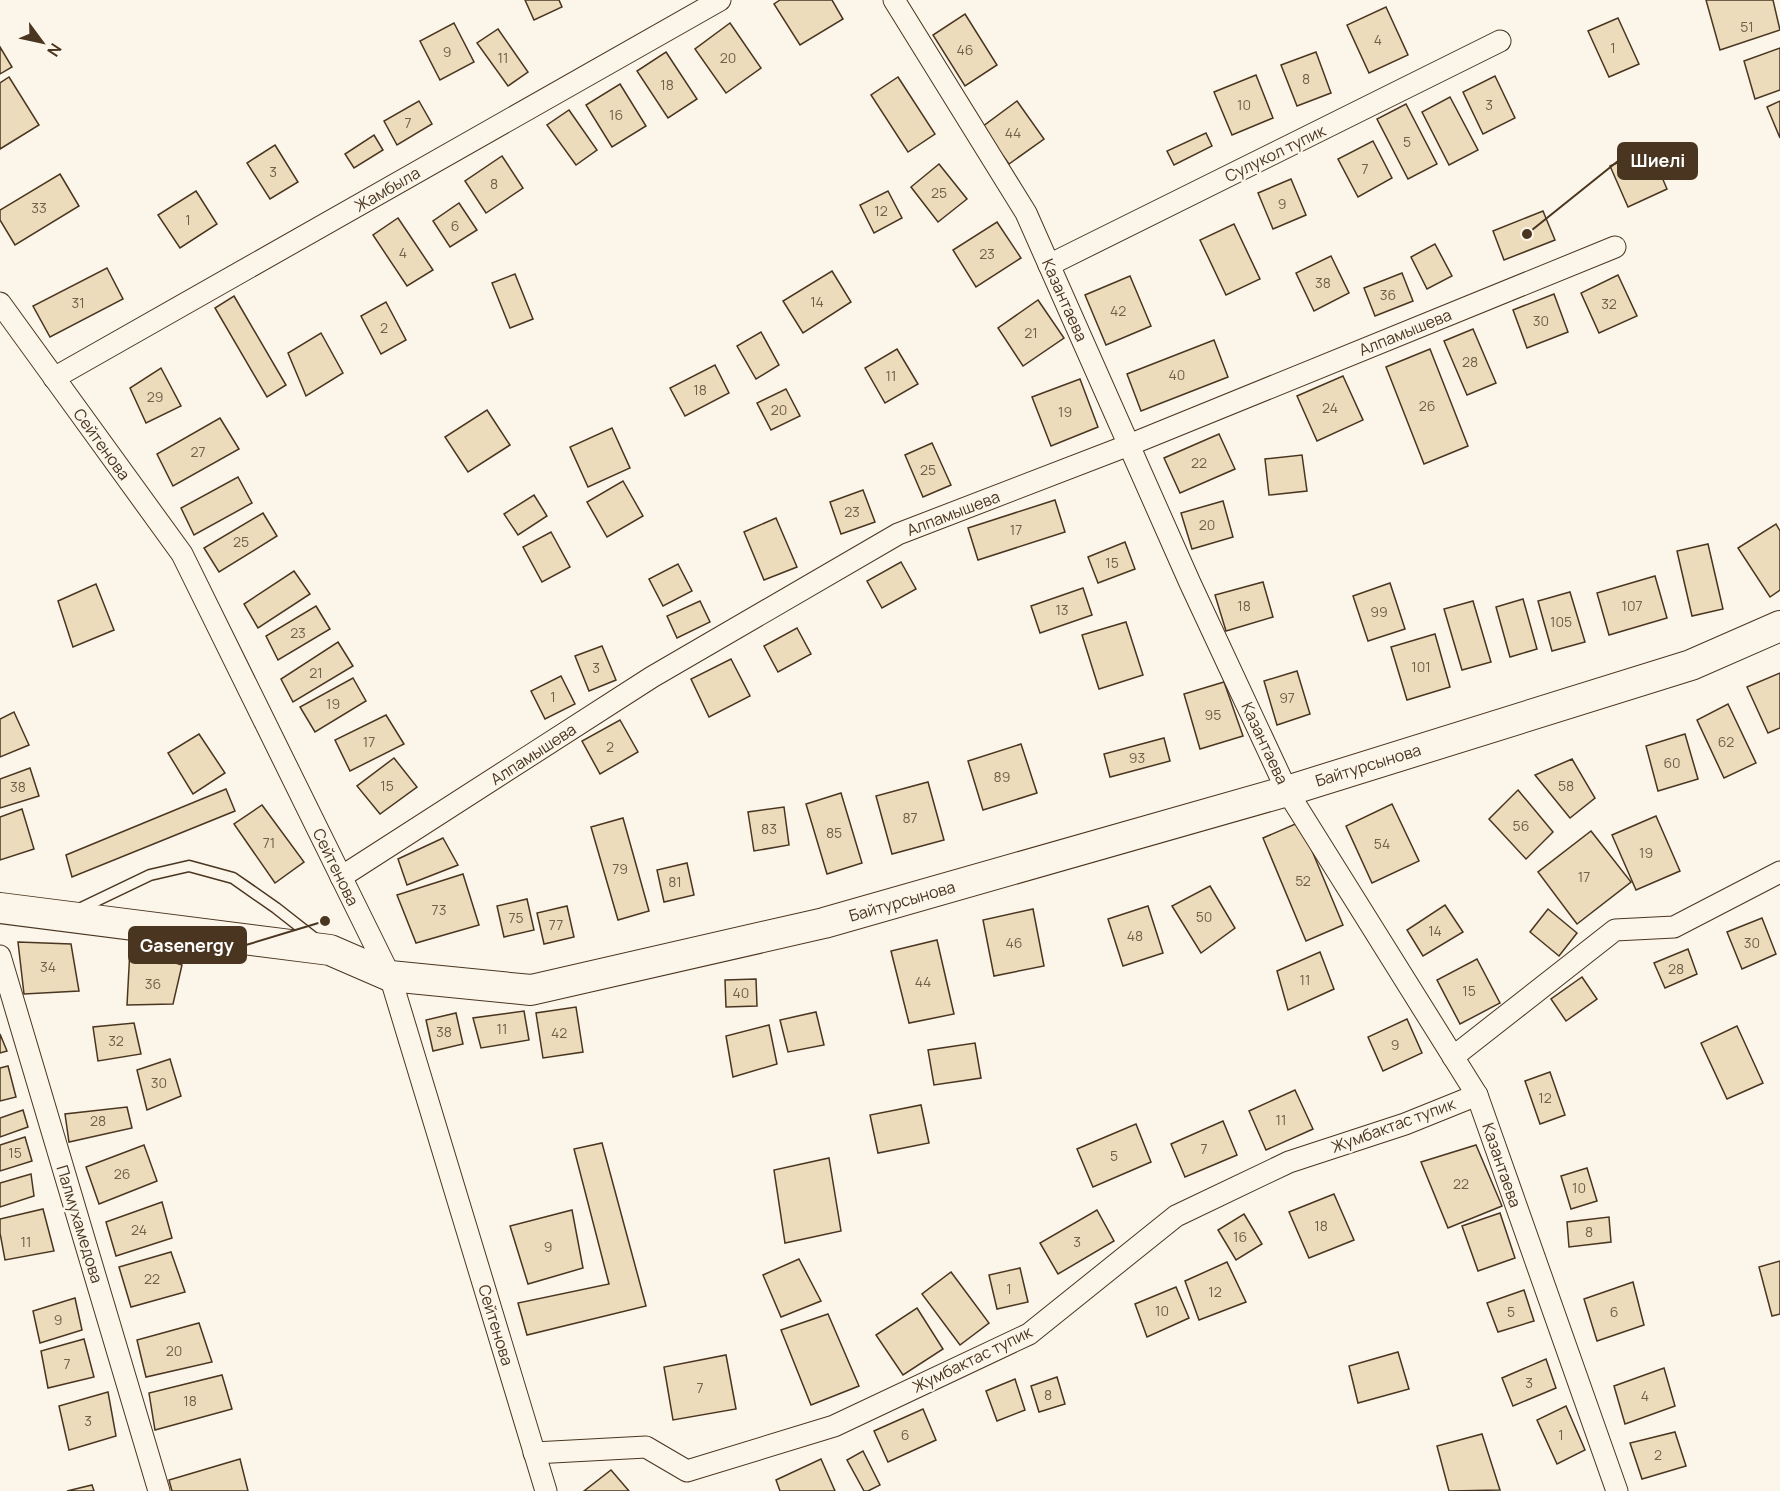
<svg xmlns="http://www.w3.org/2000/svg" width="1780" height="1491" viewBox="0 0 1780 1491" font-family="Manrope,sans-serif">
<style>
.building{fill:#ecdcbc;stroke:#4a3520;stroke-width:1.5}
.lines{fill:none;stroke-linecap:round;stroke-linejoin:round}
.lane-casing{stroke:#4a3520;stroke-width:13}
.street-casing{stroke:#4a3520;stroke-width:23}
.secondary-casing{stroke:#4a3520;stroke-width:32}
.lane{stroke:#fbf6e9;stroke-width:10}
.street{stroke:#fbf6e9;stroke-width:21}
.secondary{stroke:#fbf6e9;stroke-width:30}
.labels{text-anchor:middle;stroke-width:4.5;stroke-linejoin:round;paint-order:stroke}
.number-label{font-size:14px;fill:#725f47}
.street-label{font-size:16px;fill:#4a3520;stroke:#fbf6e9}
.leader{fill:none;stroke:#4a3520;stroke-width:2}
.callout-dot{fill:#4a3520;stroke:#fbf6e9;stroke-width:2}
.callout{fill:#4a3520;stroke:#4a3520;stroke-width:2}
.callout-label{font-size:18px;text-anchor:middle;font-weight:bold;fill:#fff}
</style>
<rect width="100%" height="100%" fill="#fbf6e9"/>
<!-- building -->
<g class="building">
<path d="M525 0H559L562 7 534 20Z"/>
<path d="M780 0H832L843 19 800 45 774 4Z"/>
<path d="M1706 0H1773L1780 30 1720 50Z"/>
<path d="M1386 7 1408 55 1369 73 1347 25Z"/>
<path d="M965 14 997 65 965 86 933 35Z"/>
<path d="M1618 18 1639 64 1609 77 1588 31Z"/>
<path d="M454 23 474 62 440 80 420 41Z"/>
<path d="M730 23 761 68 726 93 695 49Z"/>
<path d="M498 29 528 72 508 86 477 43Z"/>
<path d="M0 47 12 67 0 74Z"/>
<path d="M1780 48V90L1755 99 1744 61Z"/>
<path d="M666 52 697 99 668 118 637 71Z"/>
<path d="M1316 52 1331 93 1297 106 1281 65Z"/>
<path d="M1256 75 1273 118 1232 135 1214 92Z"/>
<path d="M1495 76 1515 118 1483 134 1463 92Z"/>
<path d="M9 77 39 125 0 149V83Z"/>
<path d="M898 77 935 134 908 152 871 95Z"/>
<path d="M620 84 646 126 612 147 586 105Z"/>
<path d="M1450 97 1478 150 1449 165 1422 112Z"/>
<path d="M419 101 432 124 397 145 384 121Z"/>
<path d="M1017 101 1044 139 1009 164 982 127Z"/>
<path d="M1780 101V138L1767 107Z"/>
<path d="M1406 104 1437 164 1408 179 1377 119Z"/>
<path d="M569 110 597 150 576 165 547 125Z"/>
<path d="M1206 133 1212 146 1174 165 1167 151Z"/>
<path d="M374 135 383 150 354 168 345 154Z"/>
<path d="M1373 141 1392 178 1358 197 1338 159Z"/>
<path d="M275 145 298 182 270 199 247 163Z"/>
<path d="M1650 149 1667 189 1628 207 1610 166Z"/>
<path d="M502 156 523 188 486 213 465 181Z"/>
<path d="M939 164 967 199 938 222 911 187Z"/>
<path d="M60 174 79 206 15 245 0 220V210Z"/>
<path d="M1291 179 1306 215 1273 229 1258 193Z"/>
<path d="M196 191 217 224 180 248 158 215Z"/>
<path d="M888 191 902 218 874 233 860 205Z"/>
<path d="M459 203 477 230 450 247 433 221Z"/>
<path d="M1543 211 1555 240 1504 260 1493 231Z"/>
<path d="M398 218 433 270 407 286 373 235Z"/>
<path d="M997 222 1021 258 976 287 953 250Z"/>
<path d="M1234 224 1260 279 1226 295 1200 240Z"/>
<path d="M1435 244 1452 276 1427 289 1411 257Z"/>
<path d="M1331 256 1349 293 1314 311 1296 273Z"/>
<path d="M107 268 123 299 50 337 33 306Z"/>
<path d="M832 271 851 302 803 333 783 301Z"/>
<path d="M1402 273 1413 301 1375 316 1364 288Z"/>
<path d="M515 274 533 319 510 328 492 283Z"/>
<path d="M1618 275 1637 316 1599 333 1581 293Z"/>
<path d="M1130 276 1151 326 1106 345 1085 295Z"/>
<path d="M1554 294 1568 332 1527 348 1513 310Z"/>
<path d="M234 296 286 385 267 397 215 308Z"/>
<path d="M1038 300 1064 338 1023 366 998 328Z"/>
<path d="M386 302 406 340 381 354 361 316Z"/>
<path d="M1473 329 1496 383 1467 395 1444 341Z"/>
<path d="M761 332 779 365 756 379 737 346Z"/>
<path d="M321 333 343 373 306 396 288 353Z"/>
<path d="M1214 340 1228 377 1141 411 1127 374Z"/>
<path d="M897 349 918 384 885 403 865 368Z"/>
<path d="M1430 349 1468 446 1424 464 1386 367Z"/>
<path d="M715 365 729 393 685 416 670 388Z"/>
<path d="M161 368 181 406 146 423 130 388Z"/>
<path d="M1343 376 1363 420 1317 441 1297 396Z"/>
<path d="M1080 379 1098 427 1051 446 1032 397Z"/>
<path d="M786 389 800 416 771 430 757 403Z"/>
<path d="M487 410 510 445 468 472 445 437Z"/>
<path d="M220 418 239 449 173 486 157 454Z"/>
<path d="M612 428 630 468 588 487 570 447Z"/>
<path d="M1219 434 1235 469 1180 493 1164 458Z"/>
<path d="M932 443 951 485 923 497 905 455Z"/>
<path d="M1302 455 1307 491 1269 495 1265 459Z"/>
<path d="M238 477 252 503 194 535 181 508Z"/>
<path d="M623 481 643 516 607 537 587 502Z"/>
<path d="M863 490 875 522 841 534 830 502Z"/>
<path d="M534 495 547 516 518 535 504 514Z"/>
<path d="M1055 500 1065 532 978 560 968 528Z"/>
<path d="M1223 501 1233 537 1192 549 1181 513Z"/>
<path d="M263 513 277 536 219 572 204 548Z"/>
<path d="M776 518 797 567 764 580 744 532Z"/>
<path d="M1776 524 1780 531V590L1770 597 1738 548Z"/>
<path d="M551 532 570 567 542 582 523 547Z"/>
<path d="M1125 542 1135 569 1098 583 1088 557Z"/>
<path d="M1708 544 1723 609 1692 616 1677 551Z"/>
<path d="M901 562 916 589 882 608 867 581Z"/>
<path d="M678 564 692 591 663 606 649 579Z"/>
<path d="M294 571 310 594 258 628 244 604Z"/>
<path d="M1655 576 1667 618 1609 635 1597 593Z"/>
<path d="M1263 582 1273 617 1226 631 1215 595Z"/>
<path d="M1390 583 1405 629 1368 641 1353 596Z"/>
<path d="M96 584 114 630 73 647 58 601Z"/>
<path d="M1083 588 1092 615 1040 633 1031 606Z"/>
<path d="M1570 592 1585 642 1552 651 1538 601Z"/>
<path d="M1523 599 1537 649 1510 657 1496 607Z"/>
<path d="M700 601 710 622 677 638 667 616Z"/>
<path d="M1473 601 1491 662 1462 670 1444 609Z"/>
<path d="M316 606 330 629 278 660 266 636Z"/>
<path d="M1126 622 1143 675 1099 689 1082 635Z"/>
<path d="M797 628 811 654 778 672 764 646Z"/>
<path d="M1435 634 1450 687 1407 700 1391 647Z"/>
<path d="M338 642 353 666 293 702 281 679Z"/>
<path d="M602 646 616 680 589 691 575 656Z"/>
<path d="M731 659 750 696 709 717 691 679Z"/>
<path d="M1297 671 1310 714 1277 725 1264 681Z"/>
<path d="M1780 673V728L1768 733 1747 687Z"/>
<path d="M561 676 575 704 545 719 531 691Z"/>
<path d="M353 678 366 701 315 732 300 707Z"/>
<path d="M1224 682 1243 736 1200 749 1184 694Z"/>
<path d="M1728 704 1756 763 1724 778 1697 720Z"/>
<path d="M14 712 29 745 0 757V719Z"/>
<path d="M386 715 404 744 350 771 335 740Z"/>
<path d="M620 720 638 752 600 774 582 741Z"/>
<path d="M199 734 225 773 193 794 168 753Z"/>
<path d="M1685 734 1698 779 1658 791 1646 746Z"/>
<path d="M1164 738 1170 761 1110 777 1104 754Z"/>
<path d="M1021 744 1037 793 983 810 968 761Z"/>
<path d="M394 758 417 787 380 814 357 786Z"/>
<path d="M1572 759 1595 798 1570 818 1535 775Z"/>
<path d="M30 768 39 796 0 808V779Z"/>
<path d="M928 782 944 840 892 854 876 796Z"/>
<path d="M226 789 235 811 72 877 66 855Z"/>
<path d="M1518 790 1553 832 1526 859 1489 819Z"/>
<path d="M841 793 862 863 827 874 806 804Z"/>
<path d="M1392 804 1419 861 1372 883 1346 826Z"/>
<path d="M262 805 304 862 275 883 234 824Z"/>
<path d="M784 807 789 845 754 851 748 812Z"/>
<path d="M22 809 34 849 0 860V817Z"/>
<path d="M1656 816 1680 871 1636 890 1612 835Z"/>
<path d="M623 818 649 911 618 920 591 827Z"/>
<path d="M1300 822 1343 925 1306 941 1263 838Z"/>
<path d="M1591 831 1631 882 1577 924 1538 872Z"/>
<path d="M443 838 458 865 407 885 398 859Z"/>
<path d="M687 863 694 895 664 902 657 870Z"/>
<path d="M463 874 479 925 416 943 397 895Z"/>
<path d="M1210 886 1235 928 1201 953 1172 906Z"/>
<path d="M527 899 534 930 504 937 497 906Z"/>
<path d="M1445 905 1463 932 1423 956 1407 930Z"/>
<path d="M567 906 574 937 544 944 537 913Z"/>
<path d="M1148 906 1163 953 1123 966 1108 919Z"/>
<path d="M1033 909 1044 966 994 976 983 920Z"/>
<path d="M1548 909 1577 933 1559 956 1530 932Z"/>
<path d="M1762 918 1776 954 1742 969 1727 932Z"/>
<path d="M937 940 954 1014 909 1023 891 951Z"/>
<path d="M18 942 71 944 79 991 24 994Z"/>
<path d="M130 949 182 965 173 1004 127 1005Z"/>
<path d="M1688 949 1697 974 1665 988 1654 963Z"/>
<path d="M1320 952 1334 989 1288 1010 1277 971Z"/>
<path d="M1477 959 1500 1003 1460 1024 1437 980Z"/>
<path d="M1582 977 1597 999 1566 1021 1551 999Z"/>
<path d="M756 979 757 1006 726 1007 725 980Z"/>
<path d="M576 1007 583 1052 543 1058 536 1013Z"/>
<path d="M524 1011 529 1040 481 1048 473 1018Z"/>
<path d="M816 1012 824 1045 788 1052 780 1020Z"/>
<path d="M456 1013 463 1044 433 1051 426 1020Z"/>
<path d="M1407 1019 1422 1053 1383 1071 1368 1037Z"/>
<path d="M134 1023 141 1054 98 1061 93 1027Z"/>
<path d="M769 1025 777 1064 733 1077 726 1036Z"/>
<path d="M1737 1026 1763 1083 1727 1099 1701 1043Z"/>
<path d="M0 1034 7 1051 0 1053Z"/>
<path d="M975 1043 981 1078 934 1085 928 1050Z"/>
<path d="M170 1059 181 1096 147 1110 137 1070Z"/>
<path d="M8 1066 16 1097 0 1101V1068Z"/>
<path d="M1550 1072 1565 1115 1540 1124 1525 1081Z"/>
<path d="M1295 1090 1313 1129 1266 1150 1249 1111Z"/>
<path d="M921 1105 929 1143 878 1153 870 1115Z"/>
<path d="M127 1107 132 1128 69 1142 65 1114Z"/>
<path d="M23 1110 28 1127 0 1137V1118Z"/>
<path d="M1223 1121 1237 1155 1185 1177 1171 1144Z"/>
<path d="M1136 1124 1151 1162 1093 1187 1077 1149Z"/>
<path d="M25 1137 32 1161 0 1171V1145Z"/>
<path d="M602 1143 646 1306 527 1335 518 1303 609 1284 574 1149Z"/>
<path d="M144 1145 157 1181 99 1204 86 1167Z"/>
<path d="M1476 1145 1502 1206 1448 1228 1421 1162Z"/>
<path d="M829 1158 841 1231 785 1243 774 1170Z"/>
<path d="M1587 1168 1597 1201 1571 1209 1561 1176Z"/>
<path d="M31 1174 34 1196 0 1207V1183Z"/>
<path d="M1334 1194 1354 1240 1309 1258 1289 1212Z"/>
<path d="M162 1202 172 1238 116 1256 106 1222Z"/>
<path d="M43 1209 54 1251 5 1260 0 1233V1219Z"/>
<path d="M572 1210 583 1268 528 1284 510 1226Z"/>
<path d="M1097 1210 1114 1241 1058 1274 1040 1243Z"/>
<path d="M1500 1213 1515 1258 1478 1271 1462 1226Z"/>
<path d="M1244 1214 1262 1244 1236 1260 1218 1230Z"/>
<path d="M1609 1217 1611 1242 1569 1247 1567 1222Z"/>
<path d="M171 1252 185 1292 131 1307 119 1267Z"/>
<path d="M799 1259 821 1301 781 1317 763 1275Z"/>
<path d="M1780 1261V1314L1772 1316 1759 1267Z"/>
<path d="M1227 1262 1246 1302 1199 1320 1185 1281Z"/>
<path d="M1020 1268 1028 1302 997 1309 989 1275Z"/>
<path d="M951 1272 989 1323 960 1345 922 1294Z"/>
<path d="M1633 1282 1644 1325 1597 1341 1584 1299Z"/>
<path d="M1176 1287 1189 1318 1147 1337 1135 1304Z"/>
<path d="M1524 1290 1534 1321 1498 1332 1487 1303Z"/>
<path d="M75 1298 82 1330 40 1343 33 1311Z"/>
<path d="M917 1308 943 1349 903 1375 876 1335Z"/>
<path d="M828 1314 859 1386 811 1405 781 1330Z"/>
<path d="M199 1323 212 1362 146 1377 137 1340Z"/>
<path d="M84 1339 94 1377 48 1388 41 1351Z"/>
<path d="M1398 1352 1409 1389 1358 1403 1349 1366Z"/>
<path d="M726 1355 736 1409 673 1420 664 1367Z"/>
<path d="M1546 1359 1556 1388 1513 1406 1502 1378Z"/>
<path d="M1664 1368 1675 1406 1625 1424 1614 1386Z"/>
<path d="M222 1375 232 1409 155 1430 149 1393Z"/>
<path d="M1057 1377 1065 1404 1039 1412 1031 1386Z"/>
<path d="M1015 1379 1025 1410 997 1421 986 1391Z"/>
<path d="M108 1392 116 1436 69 1450 59 1406Z"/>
<path d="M1566 1406 1585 1450 1557 1464 1537 1420Z"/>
<path d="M923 1409 936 1440 888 1462 874 1431Z"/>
<path d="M1675 1432 1686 1466 1642 1479 1630 1443Z"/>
<path d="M1482 1434 1500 1490 1449 1491 1437 1446Z"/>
<path d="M863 1451 880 1485 868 1491H864L847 1460Z"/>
<path d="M240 1459 248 1491H172L169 1480Z"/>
<path d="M821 1459 835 1491H780L776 1480Z"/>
<path d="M611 1470 629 1491H584Z"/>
<path d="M92 1485 94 1491H67Z"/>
</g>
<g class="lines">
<!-- lane casing -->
<g class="lane-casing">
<path id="lane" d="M77 910 150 875 189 866 233 878 276 908 318 941"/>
</g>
<!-- street casing -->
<g class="street-casing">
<g id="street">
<path d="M894 0 1026 213 1190 583 1287 791 1477 1095 1617 1491"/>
<path d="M1049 265 1500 41"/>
<path d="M0 303 182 554 390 976 546 1491"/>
<path d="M54 378 720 0"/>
<path d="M341 877 652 677 898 534 1129 445 1615 247"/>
<path d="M0 956 159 1491"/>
<path d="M1453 1057 1615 930 1674 927 1780 872"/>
<path d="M534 1453 646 1447 687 1471 834 1426 1029 1334 1176 1216 1289 1162 1405 1124 1477 1095"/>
</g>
</g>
<!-- secondary casing -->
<g class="secondary-casing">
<path id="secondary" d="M0 908 330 950 390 976 531 990 824 923 1287 791 1691 665 1780 626"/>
</g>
<!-- lane -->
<use href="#lane" class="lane"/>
<!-- street -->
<use href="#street" class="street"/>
<!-- secondary -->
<use href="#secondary" class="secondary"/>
</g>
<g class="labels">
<!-- number labels -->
<g class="number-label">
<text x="1747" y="32">51</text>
<text x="1378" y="45">4</text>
<text x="1613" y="53">1</text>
<text x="965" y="55">46</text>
<text x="447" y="57">9</text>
<text x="503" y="63">11</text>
<text x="728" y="63">20</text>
<text x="1306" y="84">8</text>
<text x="667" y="90">18</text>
<text x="1244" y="110">10</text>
<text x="1489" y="110">3</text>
<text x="616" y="120">16</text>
<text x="408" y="128">7</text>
<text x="1013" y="138">44</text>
<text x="1407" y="147">5</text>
<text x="1365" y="174">7</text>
<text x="273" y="177">3</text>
<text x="494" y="189">8</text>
<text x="939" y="198">25</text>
<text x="1282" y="209">9</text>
<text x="39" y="213">33</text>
<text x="881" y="216">12</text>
<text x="188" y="225">1</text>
<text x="455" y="231">6</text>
<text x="403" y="258">4</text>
<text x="987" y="259">23</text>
<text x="1323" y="288">38</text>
<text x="1388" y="300">36</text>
<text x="817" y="307">14</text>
<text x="78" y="308">31</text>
<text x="1609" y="309">32</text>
<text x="1118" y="316">42</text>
<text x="1541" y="326">30</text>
<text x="384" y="333">2</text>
<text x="1031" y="338">21</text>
<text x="1470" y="367">28</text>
<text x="1177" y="380">40</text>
<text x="891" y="381">11</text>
<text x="700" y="395">18</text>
<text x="155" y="402">29</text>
<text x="1427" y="411">26</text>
<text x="1330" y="413">24</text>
<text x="779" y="415">20</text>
<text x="1065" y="417">19</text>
<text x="198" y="457">27</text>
<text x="1199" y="468">22</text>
<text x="928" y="475">25</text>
<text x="852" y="517">23</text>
<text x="1207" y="530">20</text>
<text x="1016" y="535">17</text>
<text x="241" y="547">25</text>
<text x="1112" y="568">15</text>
<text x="1244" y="611">18</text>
<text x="1632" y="611">107</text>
<text x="1062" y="615">13</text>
<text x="1379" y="617">99</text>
<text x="1561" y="627">105</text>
<text x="298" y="638">23</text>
<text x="1421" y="672">101</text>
<text x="596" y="673">3</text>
<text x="316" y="678">21</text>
<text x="553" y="702">1</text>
<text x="1287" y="703">97</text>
<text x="333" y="709">19</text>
<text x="1213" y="720">95</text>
<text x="369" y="747">17</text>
<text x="1726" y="747">62</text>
<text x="610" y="752">2</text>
<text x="1137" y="763">93</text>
<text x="1672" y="768">60</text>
<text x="1002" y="782">89</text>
<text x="387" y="791">15</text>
<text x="1566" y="791">58</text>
<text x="18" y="792">38</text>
<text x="910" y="823">87</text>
<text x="1521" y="831">56</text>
<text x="769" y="834">83</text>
<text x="834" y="838">85</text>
<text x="269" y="848">71</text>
<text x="1382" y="849">54</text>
<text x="1646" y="858">19</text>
<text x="620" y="874">79</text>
<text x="1584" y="882">17</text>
<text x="1303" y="886">52</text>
<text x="675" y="887">81</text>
<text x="439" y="915">73</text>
<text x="1204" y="922">50</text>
<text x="516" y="923">75</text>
<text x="556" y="930">77</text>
<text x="1435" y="936">14</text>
<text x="1135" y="941">48</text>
<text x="1014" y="948">46</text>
<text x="1752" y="948">30</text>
<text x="48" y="972">34</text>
<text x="1676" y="974">28</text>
<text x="1305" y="985">11</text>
<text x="923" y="987">44</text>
<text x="153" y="989">36</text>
<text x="1469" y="996">15</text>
<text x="741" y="998">40</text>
<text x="502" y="1034">11</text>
<text x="444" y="1037">38</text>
<text x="559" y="1038">42</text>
<text x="116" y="1046">32</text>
<text x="1395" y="1050">9</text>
<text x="159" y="1088">30</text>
<text x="1545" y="1103">12</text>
<text x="1281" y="1125">11</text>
<text x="98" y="1126">28</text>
<text x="1204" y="1154">7</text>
<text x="15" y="1158">15</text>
<text x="1114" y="1161">5</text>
<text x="122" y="1179">26</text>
<text x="1461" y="1189">22</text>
<text x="1579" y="1193">10</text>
<text x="1321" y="1231">18</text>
<text x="139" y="1235">24</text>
<text x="1589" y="1237">8</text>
<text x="1240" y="1242">16</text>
<text x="26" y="1247">11</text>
<text x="1077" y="1247">3</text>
<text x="548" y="1252">9</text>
<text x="152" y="1284">22</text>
<text x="1009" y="1294">1</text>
<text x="1215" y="1297">12</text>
<text x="1162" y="1316">10</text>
<text x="1511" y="1317">5</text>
<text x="1614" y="1317">6</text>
<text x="58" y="1325">9</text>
<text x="174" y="1356">20</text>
<text x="67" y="1369">7</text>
<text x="1529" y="1388">3</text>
<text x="700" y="1393">7</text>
<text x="1048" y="1400">8</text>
<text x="1645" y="1401">4</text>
<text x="190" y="1406">18</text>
<text x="88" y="1426">3</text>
<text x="905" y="1440">6</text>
<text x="1561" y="1440">1</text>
<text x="1658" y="1460">2</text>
</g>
<!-- street labels -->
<g class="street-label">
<text transform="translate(1275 153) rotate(-26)" y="6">Сулукол тупик</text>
<text transform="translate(387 189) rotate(-30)" y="6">Жамбыла</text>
<text transform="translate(1065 300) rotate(66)" y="6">Казантаева</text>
<text transform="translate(1405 332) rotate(-22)" y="6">Алпамышева</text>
<text transform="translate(102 444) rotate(54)" y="6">Сейтенова</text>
<text transform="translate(953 513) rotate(-21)" y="6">Алпамышева</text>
<text transform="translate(1265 743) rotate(65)" y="6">Казантаева</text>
<text transform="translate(533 754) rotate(-33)" y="6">Алпамышева</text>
<text transform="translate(1368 765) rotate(-17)" y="6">Байтурсынова</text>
<text transform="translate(336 867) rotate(64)" y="6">Сейтенова</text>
<text transform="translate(902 901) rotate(-16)" y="6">Байтурсынова</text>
<text transform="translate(1393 1125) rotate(-20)" y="6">Жумбактас тупик</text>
<text transform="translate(1502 1165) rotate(71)" y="6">Казантаева</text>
<text transform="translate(80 1224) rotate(73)" y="6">Палмухамедова</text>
<text transform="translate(496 1325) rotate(73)" y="6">Сейтенова</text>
<text transform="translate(972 1359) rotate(-26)" y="6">Жумбактас тупик</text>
</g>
</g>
<!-- callouts -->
<path class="leader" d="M1527 234L1618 161M325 921L246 945"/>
<g class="callout-dot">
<circle cx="1527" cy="234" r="6"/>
<circle cx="325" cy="921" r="6"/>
</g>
<g class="callout">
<rect x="1618" y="143" width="79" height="36" rx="6"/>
<rect x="129" y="927" width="117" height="36" rx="6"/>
</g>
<g class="callout-label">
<text x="1658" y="167">Шиелі</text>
<text x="187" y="952">Gasenergy</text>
</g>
<!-- north arrow -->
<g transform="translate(42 42) rotate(123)" stroke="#fbf6e9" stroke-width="4.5" paint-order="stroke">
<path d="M0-4.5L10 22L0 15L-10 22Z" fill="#4a3520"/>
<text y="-9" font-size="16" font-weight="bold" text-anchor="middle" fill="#4a3520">N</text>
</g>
</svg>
